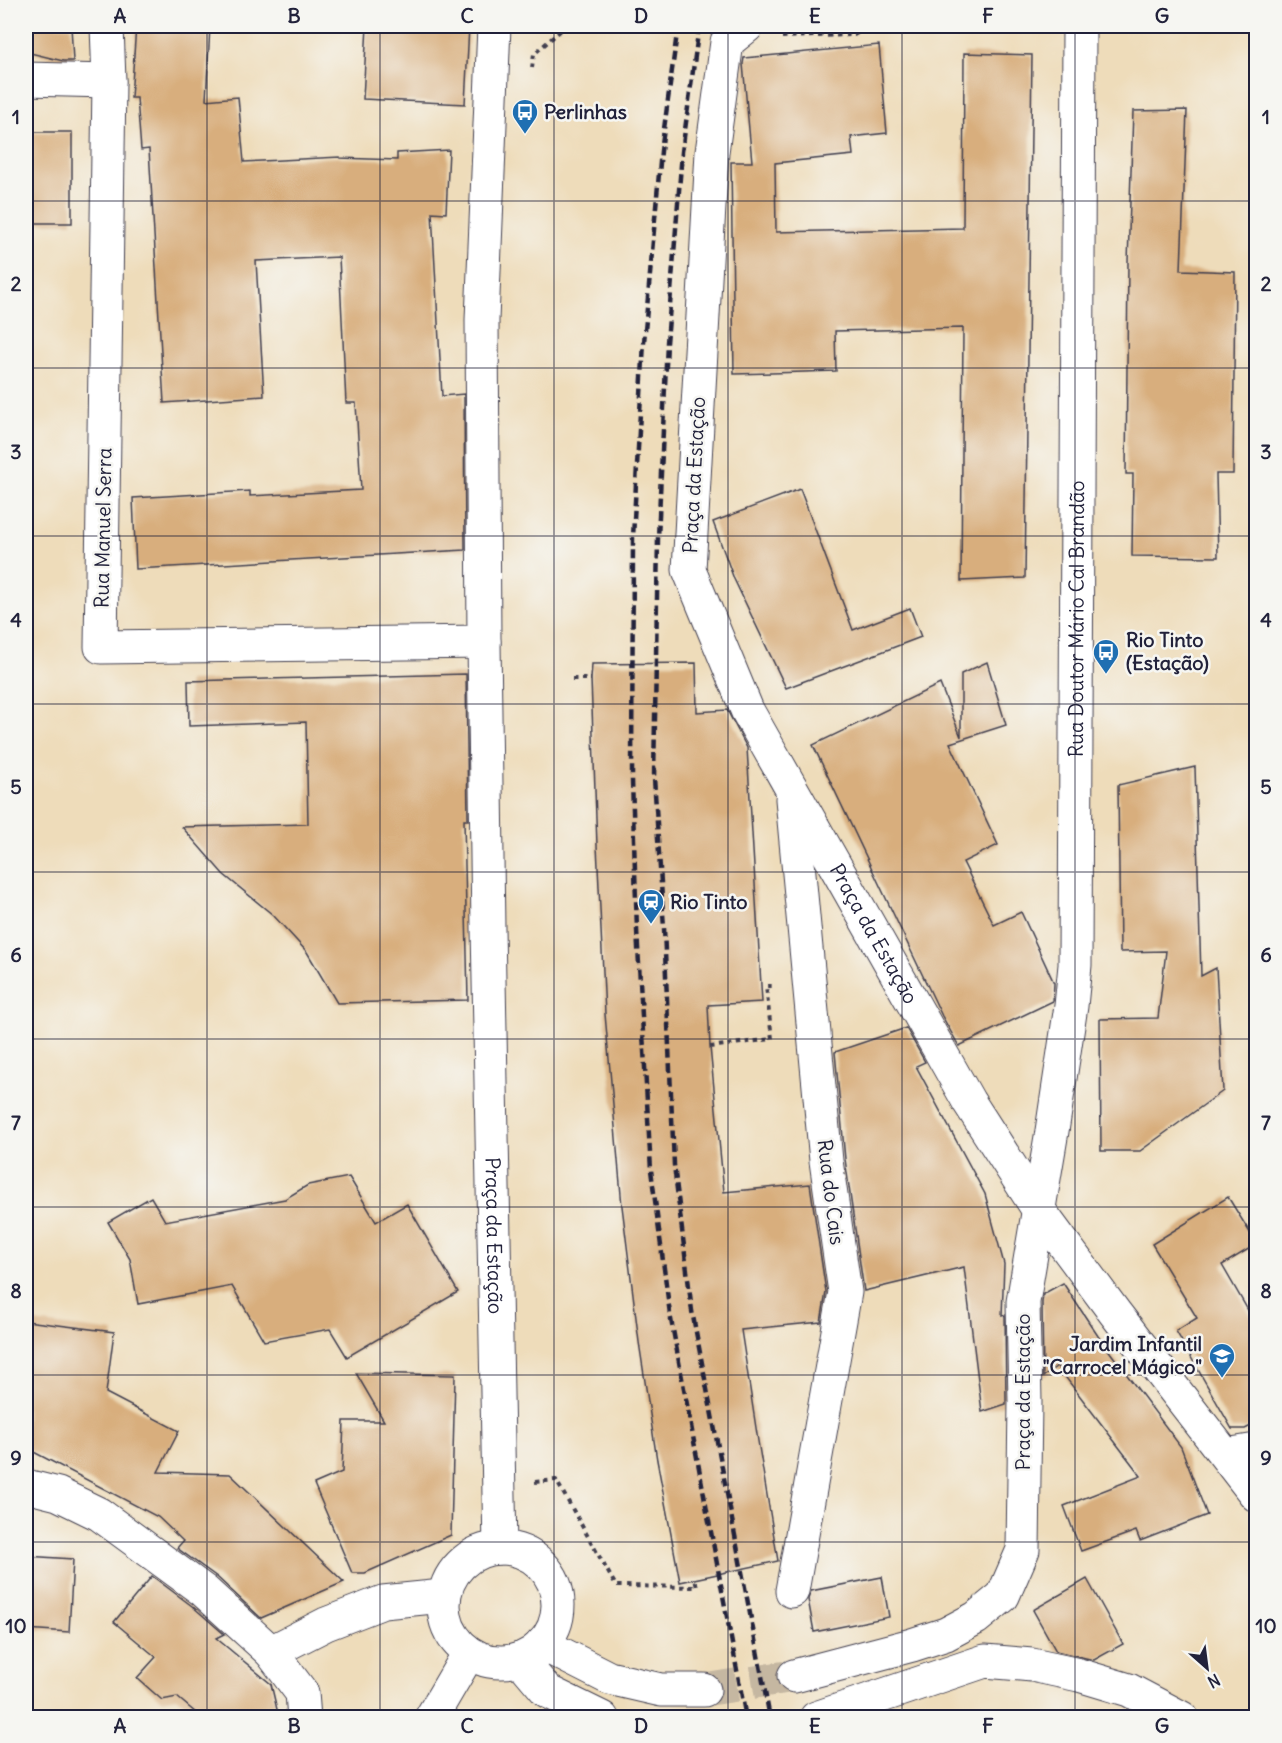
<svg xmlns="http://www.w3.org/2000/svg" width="1282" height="1743" viewBox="0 0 1282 1743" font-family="Delius,sans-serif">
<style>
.building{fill:#d8ae7d}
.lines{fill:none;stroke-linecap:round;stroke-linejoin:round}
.minor-tunnel{stroke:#c5b7a1;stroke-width:33;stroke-dasharray:33 16;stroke-linecap:butt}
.minor-casing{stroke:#413e4e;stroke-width:35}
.path{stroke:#413e4e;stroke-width:4;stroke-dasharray:4.5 4.5;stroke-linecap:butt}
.minor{stroke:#fff;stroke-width:33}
.rail{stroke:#22223b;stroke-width:4.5;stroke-dasharray:9 4.5;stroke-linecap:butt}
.grid{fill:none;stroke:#22223b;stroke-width:1.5;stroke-opacity:0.55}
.labels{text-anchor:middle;stroke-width:5;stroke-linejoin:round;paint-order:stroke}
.poi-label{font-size:20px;font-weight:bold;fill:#22223b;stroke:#f6f6f2;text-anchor:start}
.street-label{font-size:20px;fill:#22223b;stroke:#f6f6f2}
.neatline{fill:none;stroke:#22223b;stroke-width:2}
.grid-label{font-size:20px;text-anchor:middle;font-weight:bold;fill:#22223b}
</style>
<rect width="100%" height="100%" fill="#f6f6f2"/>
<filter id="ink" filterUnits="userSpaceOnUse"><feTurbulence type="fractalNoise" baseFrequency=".0167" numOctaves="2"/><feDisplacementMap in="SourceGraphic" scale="12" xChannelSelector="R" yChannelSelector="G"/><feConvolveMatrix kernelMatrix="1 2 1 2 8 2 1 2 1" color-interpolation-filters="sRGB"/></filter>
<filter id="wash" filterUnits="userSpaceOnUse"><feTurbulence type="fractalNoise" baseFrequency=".008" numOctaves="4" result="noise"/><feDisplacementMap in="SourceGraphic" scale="24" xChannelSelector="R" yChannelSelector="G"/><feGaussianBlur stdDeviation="1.35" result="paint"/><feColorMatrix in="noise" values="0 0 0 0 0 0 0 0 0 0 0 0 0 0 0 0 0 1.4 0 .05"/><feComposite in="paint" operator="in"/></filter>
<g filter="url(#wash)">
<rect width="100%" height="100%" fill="#eedcba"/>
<g id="blocks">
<!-- building -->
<g class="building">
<path d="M26 26H71L73 61H63L26 52Z"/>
<path d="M136 26H210L206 100 238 97 244 162 340 157V158L397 160V153L449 150 446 213 432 212 442 396 464 394 465 550 136 569 133 498 250 491V496L361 490 356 403H346L339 257 256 261 264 396 164 403 149 149 141 150 137 98H131Z"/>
<path d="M367 26H469L465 104 363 99Z"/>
<path d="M879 45 887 133 851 137 853 155 775 163 776 232 963 228 964 53 1032 55 1025 578 961 581 963 328 835 331 836 371 734 374 731 162H752L743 64 744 58Z"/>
<path d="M1187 110 1181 270 1235 272 1233 474H1216L1218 557 1132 556 1133 474H1126L1128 262 1133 111Z"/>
<rect x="26" y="132" width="46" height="91"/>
<path d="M800 489 853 630 910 608 921 637 786 688 734 579 713 522Z"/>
<path d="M987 662 1006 725 950 743 998 845 963 862 994 925 1021 912 1054 983 1053 1001 959 1046 942 1016 813 745 940 684 961 737V674Z"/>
<path d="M696 663 697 712 727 710 747 748 762 1002 708 1005 710 1047 724 1192 810 1184 826 1292 821 1322 741 1330 758 1441 778 1561 680 1582 657 1460 639 1342 622 1206 605 1014 597 845 591 679 592 664Z"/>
<path d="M466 674 468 820H464L468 1000 337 1003 307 952 273 915 223 874 182 827 308 824 306 722 189 726 188 681Z"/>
<path d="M1195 767 1201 976 1216 968 1223 1091 1140 1151H1101L1100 1019 1158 1018 1166 951 1120 952 1118 785Z"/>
<path d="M906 1028 925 1062 916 1066 985 1194 1004 1264 1002 1316 1005 1315 1006 1404 982 1412 964 1267 864 1291 845 1159 835 1052Z"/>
<path d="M349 1177 376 1222 407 1204 458 1292 347 1357 330 1329 264 1341 232 1286 138 1304 130 1259 108 1222 151 1197 165 1221 285 1199 308 1185Z"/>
<path d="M1228 1197 1257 1244 1222 1265 1257 1326V1423L1245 1429H1232L1176 1331 1197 1318 1152 1244Z"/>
<path d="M1063 1283 1098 1336 1181 1447 1207 1515 1140 1541 1136 1531 1081 1551 1064 1506 1141 1476 1057 1366 1043 1377 1042 1303 1043 1294Z"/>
<path d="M26 1321 114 1332 106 1393 179 1431 158 1472 230 1474 344 1582 261 1618 217 1577 177 1548 183 1541 158 1517 26 1448Z"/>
<path d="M356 1373 455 1375 451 1535 365 1573H352L314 1484 342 1472 344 1421H384Z"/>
<path d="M26 1556 73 1559 69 1632 26 1629Z"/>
<path d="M152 1576 192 1606 224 1634 216 1638 271 1684 279 1718H202L177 1697 162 1700 137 1678 156 1657 114 1622Z"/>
<path d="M882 1577 889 1617 814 1632 808 1599 811 1591Z"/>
<path d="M1087 1579 1123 1644 1094 1660 1056 1651 1033 1610Z"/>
</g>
</g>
</g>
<g filter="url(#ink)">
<use href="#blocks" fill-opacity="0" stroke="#413e4e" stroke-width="1.5"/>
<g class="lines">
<!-- minor-tunnel -->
<path class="minor-tunnel" d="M704 1690 794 1676"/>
<!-- minor casing -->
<g class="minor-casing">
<g id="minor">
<path d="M107 26 109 81 101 647 484 642"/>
<path id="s1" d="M494 26 482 320 484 642 488 928 500 1548"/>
<path id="s2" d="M747 26 727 42 712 152 689 570 747 710 969 1102 1038 1209 1115 1313 1256 1495"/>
<path d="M26 79 109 81"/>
<path d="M1226 1455 1256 1450"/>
<path d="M26 1486 58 1494 99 1514 204 1591 271 1652 326 1624 383 1602 443 1596"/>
<circle cx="501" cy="1605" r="57"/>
<path d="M792 1591 845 1292 826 1161 792 799"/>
<path d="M542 1644 609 1678 661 1690H704"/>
<path d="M271 1652 302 1693 304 1718"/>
<path d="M520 1659 547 1691 602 1718"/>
<path id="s3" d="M794 1676 912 1645 946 1634 976 1618 1003 1596 1023 1550 1025 1402 1023 1302 1052 1131 1071 1006 1075 965 1079 26"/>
<path d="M431 1718 469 1653"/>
<path d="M816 1718 985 1661 1032 1665 1079 1675 1129 1690 1182 1718"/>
</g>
</g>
<!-- path -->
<g class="path">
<path d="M782 37 854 35 870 26"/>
<path d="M532 68 534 54 560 31V26"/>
<path d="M572 679H591"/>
<path d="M710 1047 772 1039 766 986H772"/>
<path d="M535 1482 556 1480 616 1586 697 1587 695 1579"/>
</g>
<!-- minor -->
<use href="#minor" class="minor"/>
<!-- rail -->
<g class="rail">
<path d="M678 26 661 151 644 342 633 537 632 780 637 930 651 1170 670 1314 746 1718"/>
<path d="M699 26 682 152 667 343 658 538 654 778 664 928 674 1165 692 1311 770 1718"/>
</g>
</g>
</g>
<!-- grid -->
<path class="grid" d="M207 26V1718M380 26V1718M554 26V1718M728 26V1718M902 26V1718M1075 26V1718M26 201H1256M26 368H1256M26 536H1256M26 704H1256M26 872H1256M26 1039H1256M26 1207H1256M26 1375H1256M26 1542H1256"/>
<!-- icons -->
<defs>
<g id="bus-pin" transform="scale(1.35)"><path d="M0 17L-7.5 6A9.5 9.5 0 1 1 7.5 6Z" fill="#1f6fb2" stroke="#f6f6f2"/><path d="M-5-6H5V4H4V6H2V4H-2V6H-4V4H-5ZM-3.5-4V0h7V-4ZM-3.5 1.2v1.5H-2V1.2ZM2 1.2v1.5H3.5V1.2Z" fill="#fff"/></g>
<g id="station-pin" transform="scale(1.35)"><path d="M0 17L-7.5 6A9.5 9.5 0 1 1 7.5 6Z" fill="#1f6fb2" stroke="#f6f6f2"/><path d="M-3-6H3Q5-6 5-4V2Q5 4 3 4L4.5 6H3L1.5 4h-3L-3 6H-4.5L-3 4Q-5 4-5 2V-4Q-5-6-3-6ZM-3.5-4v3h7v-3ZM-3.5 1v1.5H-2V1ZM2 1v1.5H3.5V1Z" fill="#fff"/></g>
<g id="school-pin" transform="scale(1.35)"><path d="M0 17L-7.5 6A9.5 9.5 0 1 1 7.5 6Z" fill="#1f6fb2" stroke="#f6f6f2"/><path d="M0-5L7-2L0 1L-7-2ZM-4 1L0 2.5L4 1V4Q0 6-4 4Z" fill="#fff"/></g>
</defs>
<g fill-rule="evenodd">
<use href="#bus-pin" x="525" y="112"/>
<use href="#bus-pin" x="1106" y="652"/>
<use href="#station-pin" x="651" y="902"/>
<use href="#school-pin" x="1222" y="1356"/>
</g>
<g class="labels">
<!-- poi labels -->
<g class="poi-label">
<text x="544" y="119">Perlinhas</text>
<text x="1126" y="647">Rio Tinto<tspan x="1126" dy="23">(Estação)</tspan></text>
<text x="670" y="909">Rio Tinto</text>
<text x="1202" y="1351" text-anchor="end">Jardim Infantil<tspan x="1202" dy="23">"Carrocel Mágico"</tspan></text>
</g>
<!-- street labels -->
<g class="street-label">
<text transform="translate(694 475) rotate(-87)" y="7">Praça da Estação</text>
<text transform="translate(103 528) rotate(-89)" y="7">Rua Manuel Serra</text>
<text dy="7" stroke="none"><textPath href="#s3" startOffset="1212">Rua Doutor Mário Cal Brandão</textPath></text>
<text dy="7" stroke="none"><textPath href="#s2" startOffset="964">Praça da Estação</textPath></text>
<text transform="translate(831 1192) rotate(83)" y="7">Rua do Cais</text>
<text dy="7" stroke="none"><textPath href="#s1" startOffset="1210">Praça da Estação</textPath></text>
<text transform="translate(1023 1392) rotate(-90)" y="7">Praça da Estação</text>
</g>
</g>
<!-- margin -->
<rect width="1282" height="1743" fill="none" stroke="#f6f6f2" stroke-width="66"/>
<!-- north arrow -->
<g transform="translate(1207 1668) rotate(152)" stroke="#f6f6f2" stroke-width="4.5" paint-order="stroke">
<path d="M0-4.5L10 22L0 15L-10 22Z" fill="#22223b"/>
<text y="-9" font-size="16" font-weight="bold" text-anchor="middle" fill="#22223b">N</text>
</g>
<rect x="33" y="33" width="1216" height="1677" class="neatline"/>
<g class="grid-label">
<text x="120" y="23">A</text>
<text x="294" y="23">B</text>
<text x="467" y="23">C</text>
<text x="641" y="23">D</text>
<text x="815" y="23">E</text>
<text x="988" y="23">F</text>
<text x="1162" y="23">G</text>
<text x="16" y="124">1</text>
<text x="1266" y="124">1</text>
<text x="16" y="291">2</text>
<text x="1266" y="291">2</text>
<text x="16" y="459">3</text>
<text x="1266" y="459">3</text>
<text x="16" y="627">4</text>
<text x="1266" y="627">4</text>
<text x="16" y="794">5</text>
<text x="1266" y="794">5</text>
<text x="16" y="962">6</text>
<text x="1266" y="962">6</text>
<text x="16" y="1130">7</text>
<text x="1266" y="1130">7</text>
<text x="16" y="1298">8</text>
<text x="1266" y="1298">8</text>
<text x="16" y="1465">9</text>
<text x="1266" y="1465">9</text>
<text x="16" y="1633">10</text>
<text x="1266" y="1633">10</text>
<text x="120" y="1733">A</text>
<text x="294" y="1733">B</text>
<text x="467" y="1733">C</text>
<text x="641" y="1733">D</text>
<text x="815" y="1733">E</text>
<text x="988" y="1733">F</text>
<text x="1162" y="1733">G</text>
</g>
</svg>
